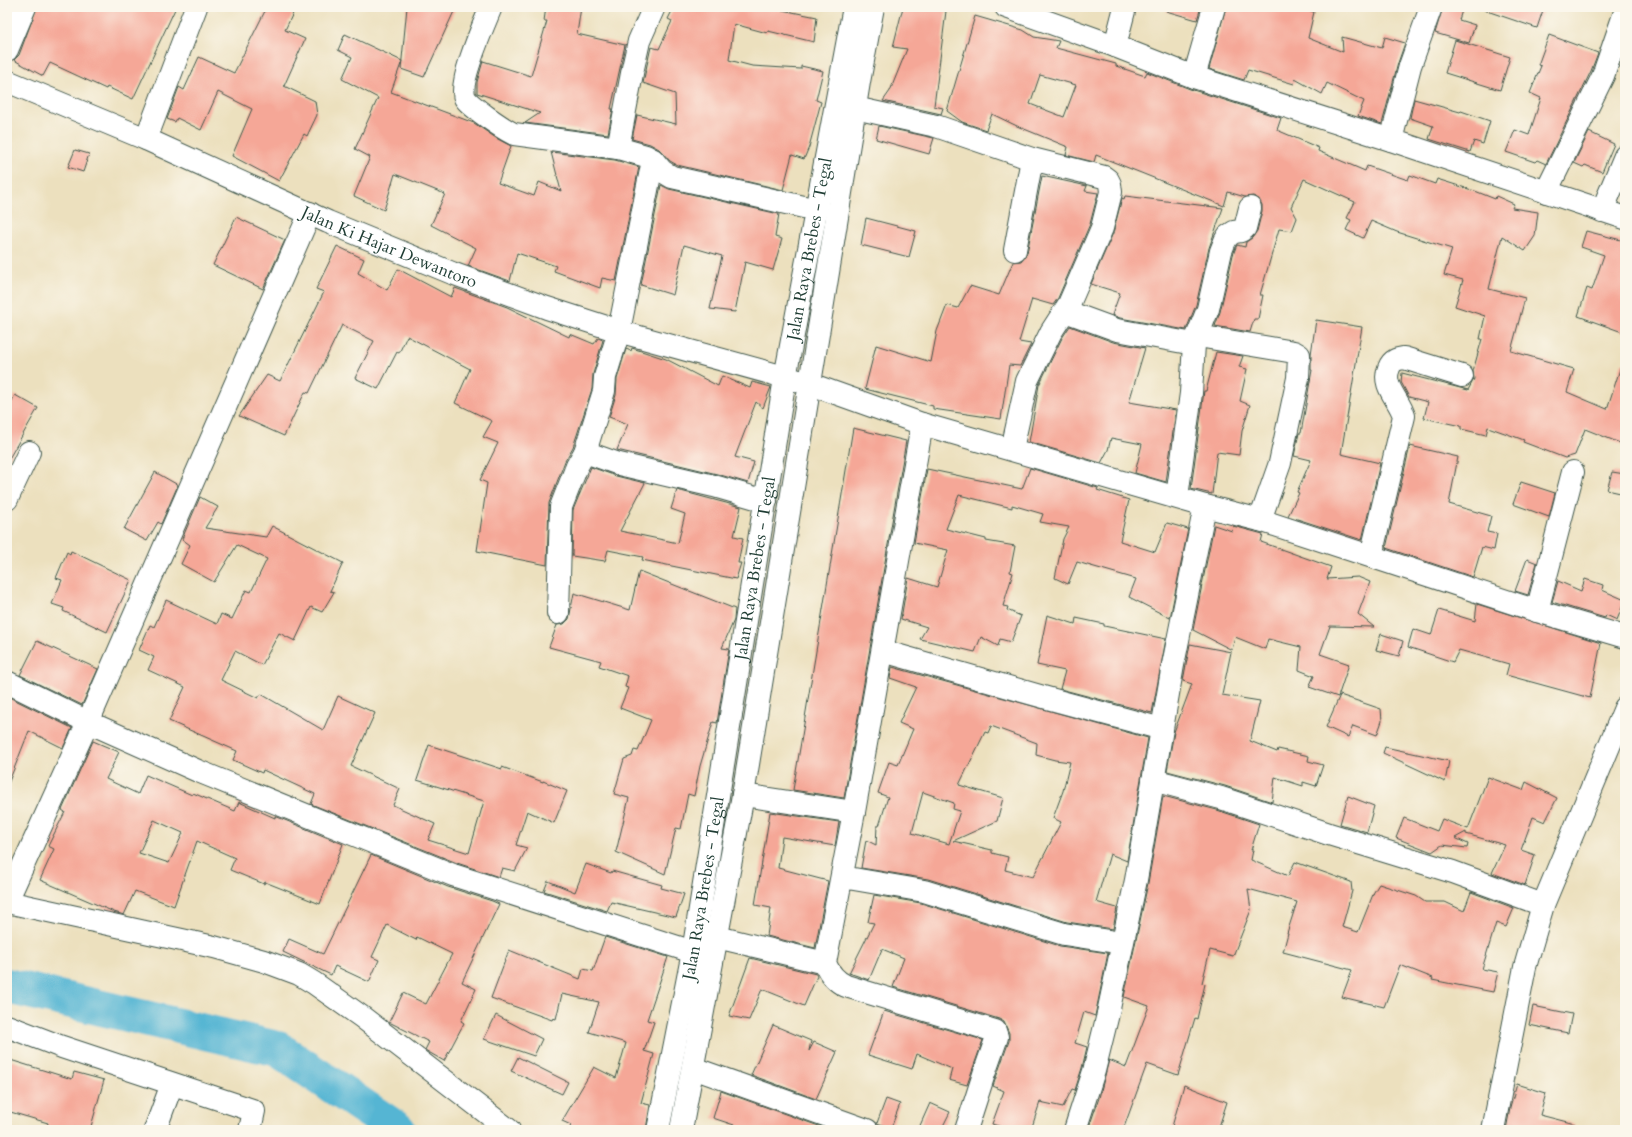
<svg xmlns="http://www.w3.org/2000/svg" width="1632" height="1137" viewBox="0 0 1632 1137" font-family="Cardo,serif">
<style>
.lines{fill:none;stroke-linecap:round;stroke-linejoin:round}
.river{stroke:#55b5d3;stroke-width:36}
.building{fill:#f5a797;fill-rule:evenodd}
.minor-casing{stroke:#3e5549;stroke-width:24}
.highway-casing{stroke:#3e5549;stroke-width:24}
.minor{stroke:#fff;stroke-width:22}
.highway{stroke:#fff;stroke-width:22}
.labels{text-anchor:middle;stroke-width:3;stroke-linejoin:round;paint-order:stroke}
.street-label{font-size:17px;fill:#1f3d34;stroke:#fbf7ec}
</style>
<rect width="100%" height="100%" fill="#fbf7ec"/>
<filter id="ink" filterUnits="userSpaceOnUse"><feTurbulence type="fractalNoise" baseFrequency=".025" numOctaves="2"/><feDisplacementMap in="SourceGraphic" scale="8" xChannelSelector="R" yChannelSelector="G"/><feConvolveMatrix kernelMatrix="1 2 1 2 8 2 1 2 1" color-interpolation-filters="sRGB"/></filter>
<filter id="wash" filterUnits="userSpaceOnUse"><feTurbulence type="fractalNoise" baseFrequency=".012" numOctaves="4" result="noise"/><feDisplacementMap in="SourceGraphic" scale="16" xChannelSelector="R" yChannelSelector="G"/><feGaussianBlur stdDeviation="0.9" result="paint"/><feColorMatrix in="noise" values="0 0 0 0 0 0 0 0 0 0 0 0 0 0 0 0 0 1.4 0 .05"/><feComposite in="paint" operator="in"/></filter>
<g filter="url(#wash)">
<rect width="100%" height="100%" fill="#ece0be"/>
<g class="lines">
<!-- river -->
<path class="river" d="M7 986 278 1049 398 1130"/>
</g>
<g id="blocks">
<!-- building -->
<g class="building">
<path d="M37 7H176L133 99 107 87 106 89 50 63 43 76 14 60 19 55Z"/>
<path d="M267 7H296L285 30 305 39 284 86 315 101 317 115 307 136 304 134 279 181 232 156 252 109 218 92 201 130 177 118 175 122 167 119 179 87 184 90 199 57 234 73Z"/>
<path d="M407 7H456L424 77 401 69Z"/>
<path d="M546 7H581L577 34 625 45 611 109H613L608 134 525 123 540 113 477 93V82L483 61 531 76 547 21H544Z"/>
<path d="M674 7H767L817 17 814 42 768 31 767 33 734 24 729 60 752 66 801 69V66L823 71 816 100 821 102 809 147 804 159 792 155 783 190 677 165 670 161 659 149 650 144 632 139 637 115 676 124 675 94 643 83 651 47 659 49 672 21 668 19Z"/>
<path d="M903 7H927L946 11 934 106 943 108 941 114 883 101 890 91 907 49 893 47Z"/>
<path d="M1167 7H1201L1197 20 1166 11Z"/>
<path d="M1226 7H1299L1314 12 1308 38 1343 52 1342 37 1382 48 1385 37 1405 43 1398 63 1382 124 1358 116 1364 101 1327 83 1322 94 1295 79 1294 84 1248 70 1244 80 1209 69Z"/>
<path d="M1443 7H1463L1459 20 1475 25 1469 43 1435 33Z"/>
<path d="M1484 7H1544L1537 28 1484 10Z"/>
<path d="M975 16 1023 30 1034 37 1059 41 1056 48 1116 64V66L1145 76 1147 72 1190 89 1281 118 1277 130 1319 148 1318 151 1365 171 1367 166 1408 180 1410 175 1435 184 1437 179 1475 191 1495 199 1496 196 1514 204 1512 208 1538 212 1535 236 1525 251 1502 236 1489 289 1525 298 1511 351 1574 369 1567 392 1607 409 1622 363H1625V445L1585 429 1575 455 1565 458 1523 442 1524 440 1488 427 1486 435 1461 429V426L1424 418 1428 402 1409 397 1401 382 1402 373 1468 390 1474 379 1473 371 1482 339H1480L1485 316 1455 306 1463 280 1444 275 1452 249 1397 232 1371 221 1363 238 1346 230 1351 220 1347 218 1355 202 1304 179 1291 207 1297 218 1292 231 1279 229 1260 295H1263L1258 319H1254L1250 332 1215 326 1220 312 1233 255 1236 247 1237 245 1245 247 1246 242 1252 238 1257 231 1262 211V205L1259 199 1253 196 1245 197 1228 192 1224 206 1096 155 1094 162 1066 155 1068 147 1017 126 992 114 986 130 962 122 947 111ZM1040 75 1076 85 1064 117 1030 104Z"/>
<path d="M345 34 402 61 391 92 474 123 496 138 511 146 498 183 534 196 539 182 561 191 551 152 615 160 639 167 616 281 602 278 600 288 554 271 556 266 517 253 510 281 468 266 476 248 431 225 445 194 395 174 384 210 354 196 370 157 355 149 378 98 342 79 352 57 338 50Z"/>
<path d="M1549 35 1598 53 1591 71 1546 164 1537 160 1535 162 1506 152 1515 130 1529 135 1541 98 1530 93 1541 66 1538 65Z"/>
<path d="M1455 40 1510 57 1500 90 1445 73Z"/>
<path d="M1414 99 1460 112 1461 111 1490 121 1483 144 1474 141 1470 152 1429 139 1433 126 1410 118Z"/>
<path d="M879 126 934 138 929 154 876 139Z"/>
<path d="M1589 132 1614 144 1602 172 1585 165 1583 167 1574 163Z"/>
<path d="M75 150 89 154 83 172 68 167Z"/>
<path d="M1042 176 1087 186 1085 191 1098 193 1090 224 1058 298 1053 305 1032 299 1019 342 1031 344 1020 366 1009 365 1001 419 933 409V406L865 389 876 345 931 362 937 331 947 305 958 308 970 286 999 295 1013 262 1021 261 1027 253Z"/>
<path d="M661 185 669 189 779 214 775 237 782 239 773 270 745 262 735 312 710 309 722 256 684 245 673 295 641 285Z"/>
<path d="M1125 196 1223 208 1209 248 1196 305 1186 330 1120 318 1112 315 1120 293 1091 284 1113 233 1122 198 1124 199Z"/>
<path d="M236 217 285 240 263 289 213 265Z"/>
<path d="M866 218 916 231 909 257 861 245Z"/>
<path d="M1586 231 1625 241V333L1578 316 1587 288 1592 290 1604 255 1581 247Z"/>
<path d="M337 246 364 259 358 273 387 290 398 269 451 297 455 288 507 307 569 337 570 334 594 344 598 338 603 340 593 374 592 389 573 447 565 461 549 503 547 565 477 551 487 483 480 480 498 443 483 437 492 421 455 403 470 369 407 336 399 353 397 352 378 389 355 378 374 341 342 325 309 393 305 392 284 436 239 416 267 375 280 381 324 292 316 289Z"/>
<path d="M1316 320 1362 327 1341 454 1380 463 1362 540 1288 516 1299 493 1297 492 1311 460 1294 456 1299 433H1301L1312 370H1311V354Z"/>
<path d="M1070 326 1113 342 1145 348 1129 402 1176 410 1166 482 1135 473 1142 444 1111 438 1108 450 1101 463 1029 442 1039 385 1062 338Z"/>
<path d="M632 348 666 359 718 386 722 376 750 388 752 382 771 387 763 408 756 402 735 457 754 462 748 483 717 474 617 450 628 424 609 417 616 395 617 379 626 349 631 351Z"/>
<path d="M1216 352 1243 356 1239 367 1247 369 1240 401 1250 405 1242 431 1239 455 1217 452 1212 494 1191 489 1204 391H1206Z"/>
<path d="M15 395 38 408 7 462V410Z"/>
<path d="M853 428 906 441 844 798 793 790Z"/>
<path d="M1410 446 1458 457 1449 504 1491 516 1487 532 1497 534 1494 550 1482 547 1473 577 1386 548Z"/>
<path d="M591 467 616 476 645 483 620 531 678 543 685 514 671 509 677 490 741 507 734 536 743 538 738 563H741L736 579 642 560 643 557 608 550 605 561 572 556 573 510Z"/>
<path d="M1030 468 1098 488 1097 490 1129 500 1120 541 1155 552 1167 523 1188 529 1170 618 1129 597 1136 579 1077 562 1068 584 1055 578 1063 539 1069 527 1040 522 1043 514 1012 505V508L959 495 946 529 986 539V541L1015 546 1010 572 1013 573 1003 606 1008 607 1007 610 1021 616 1011 642 1000 639 998 646 981 637 975 652 920 639 927 627 901 619 908 578 937 587 948 550 914 543 927 469 1022 489Z"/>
<path d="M155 472 178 485 161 524 158 522 147 541 124 529Z"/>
<path d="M1612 472 1625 474V494L1607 490Z"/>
<path d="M1521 482 1555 493 1549 517 1513 504Z"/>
<path d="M200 497 218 507 205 528 266 537 272 526 343 563 330 591 334 592 322 612 311 607 295 641 279 633 262 665 235 651 221 680 258 698 261 694 323 730 338 696 375 713 351 766 400 789 393 805 435 824 428 840 469 853 484 801 417 780 429 745 502 769V767L543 782V781L567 791 554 823 527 811 516 845 527 848 515 871 502 868 499 877 457 863 311 804 315 794 263 770 262 773 233 760 237 751 169 721 185 687 148 670 154 657 139 650 150 625 154 627 166 600 217 624 221 614 232 619 246 590 251 592 267 559 237 545 214 582 181 564 190 545 182 539Z"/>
<path d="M1214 525 1232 531 1233 526 1263 534 1261 542 1331 567 1327 579 1358 577 1370 582 1358 614 1374 627 1330 626 1320 654 1349 664 1338 697 1309 687 1314 676 1299 670 1301 647 1268 639 1265 649 1235 637 1232 650 1193 630Z"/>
<path d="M71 551 131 580 107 632 63 611 64 608 52 604 62 580 56 578 67 552 70 554Z"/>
<path d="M1527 559 1537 563 1528 595 1515 591Z"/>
<path d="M639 571 735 609 734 620 722 648 729 649 717 723 713 722 700 766 694 796 688 794 681 829 676 828 665 874 616 852 629 798 614 794 624 759 632 756 634 750 638 751 651 720 620 708 628 688 625 687 628 676 599 666 601 661 549 647 557 625 564 624 569 619 574 593 630 610Z"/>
<path d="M1585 579 1603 585 1602 590 1625 600 1617 620 1606 615 1605 618 1552 602 1558 581 1581 591Z"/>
<path d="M1477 604 1601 643 1590 698 1506 675 1509 664 1459 650 1453 662 1408 647 1413 629 1431 635 1439 610 1475 621Z"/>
<path d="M1047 615 1075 624 1076 618 1104 624V626L1166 639 1152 713 1060 689 1065 671 1037 665Z"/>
<path d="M1381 634 1403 641 1399 656 1376 650Z"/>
<path d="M37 641 98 669 82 705 20 675Z"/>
<path d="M1190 644 1231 652 1222 695 1260 701 1250 741 1277 752 1278 749 1309 756 1308 761 1323 765 1316 786 1303 782V786L1275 777 1272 802 1225 786 1167 771 1174 732 1192 684 1183 681Z"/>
<path d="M892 667 1148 738 1127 861 1110 854 1096 902 1117 908 1113 929 1067 922 928 879 861 868 866 840 876 845 877 826H879L888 797 878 793 889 762 898 765 913 729 899 723 916 687 890 678ZM991 726 1037 743 1036 755 1055 760 1070 762 1063 791 1053 818 1061 822 1033 877 1005 870 1008 857 992 853V850L953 841 997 821 1003 798 959 785 985 732 988 733ZM923 792 954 803 953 809 960 811 949 844 912 833Z"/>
<path d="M1340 695 1381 709 1382 721 1377 735 1353 726 1348 737 1326 727Z"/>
<path d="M7 696 72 728 63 748 29 731 8 784H7Z"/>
<path d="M93 741 119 752 106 779 138 794 146 775 192 795 193 793 235 811 239 802 275 818V816L343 844 320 904 265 882 264 884 230 870 235 858 197 841 174 906 135 891 124 915 114 912 40 880 54 849 48 846 65 812 62 810ZM154 820 183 833 169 863 139 853Z"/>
<path d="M1385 747 1449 761 1445 782 1383 753Z"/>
<path d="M1488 777 1523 790 1526 782 1557 798 1545 822 1533 817 1521 850 1535 855 1525 885 1492 873 1505 845 1466 834V832L1455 838 1468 844 1467 848 1442 845 1432 852 1396 838 1404 818 1437 831 1442 819 1468 829Z"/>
<path d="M1163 796 1217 810 1259 824 1251 850H1253L1251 860 1288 876 1295 862 1351 882 1352 891 1342 927 1358 932 1374 892 1379 884 1416 896 1425 902H1445L1464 911 1471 892 1514 908 1506 927 1496 923 1482 969 1498 972 1493 992 1432 980 1433 978 1400 965 1384 1007 1342 997 1352 970 1283 952 1288 933H1287L1297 902 1248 889 1251 910 1233 956 1210 950 1202 983 1205 984 1197 1019 1195 1018 1178 1075 1147 1064 1123 1130H1088L1099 1098 1109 1060 1126 1067 1149 1006 1124 997 1148 883Z"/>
<path d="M1348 796 1374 806 1367 832 1340 824Z"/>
<path d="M770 812 839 822 835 846 782 837 778 868 828 881 815 948 767 936 771 908 755 905Z"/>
<path d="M371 855 448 887 492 901 499 904 462 982 476 989 461 1021 464 1023 444 1061 425 1050 429 1042 389 1022 403 993 426 1004 452 954 417 937 416 940 387 925 372 957 379 960 369 982 335 966 331 975 283 952 289 939 323 954Z"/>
<path d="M586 864 611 873 612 871 662 885 661 888 684 894 676 917 611 902 607 911 544 891 548 881 575 892Z"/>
<path d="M874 895 921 903 1060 946 1108 953 1095 1016 1084 1012 1075 1043 1087 1047 1082 1068 1075 1090 1072 1089 1063 1107 1040 1102 1031 1130H1011L992 1124 1004 1091 993 1086 1009 1041V1033L1004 1022 999 1019 893 987 904 958 882 949 869 980 849 973 874 923 868 922Z"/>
<path d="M605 937 668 957 647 1020 654 1022 644 1051 654 1054 641 1103 650 1105 646 1130H569L571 1125 562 1121 594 1067 616 1078 626 1043 589 1032 599 1002 562 994 556 1019 553 1018 552 1020 491 998 509 950 580 979 583 969 593 971Z"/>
<path d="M750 958 816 974 817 976 804 1006 762 989 749 1020 729 1016Z"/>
<path d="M1533 1006 1572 1014 1568 1033 1529 1025Z"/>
<path d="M884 1011 983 1040 967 1085 949 1080 952 1069 917 1054 912 1069 868 1055Z"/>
<path d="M496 1015 542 1039 534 1056 484 1039Z"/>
<path d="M773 1025 811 1041 809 1051 814 1042 837 1052 816 1099 751 1075Z"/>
<path d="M518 1057 568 1082 562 1094 511 1071Z"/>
<path d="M7 1059 72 1079 74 1072 104 1080 90 1130H46L48 1123 7 1111Z"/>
<path d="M1517 1084 1546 1093 1540 1115 1575 1124V1130H1506L1510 1108Z"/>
<path d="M1184 1085 1227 1102 1218 1130H1171Z"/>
<path d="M721 1091 830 1130H735L737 1126 713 1118Z"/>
<path d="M886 1099 900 1104 891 1128 877 1123Z"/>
<path d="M930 1103 950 1112 941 1130H918Z"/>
</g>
</g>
</g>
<g filter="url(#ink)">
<use href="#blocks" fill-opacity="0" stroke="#3e5549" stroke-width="1"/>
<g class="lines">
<!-- minor casing -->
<g class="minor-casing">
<g id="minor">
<path d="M491 7C484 24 458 83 465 98 468 105 505 130 514 134L618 148 646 156 653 160 662 171 672 177 817 210"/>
<path d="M1006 7 1115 46 1194 77 1391 140 1625 218"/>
<path d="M1115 46 1125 7"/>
<path d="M7 50 25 7"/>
<path d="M1194 77 1214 7"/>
<path id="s1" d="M7 81 146 139 328 222 452 273 547 308 625 333 810 384 922 424 1205 506 1260 520 1537 611 1625 637"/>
<path d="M855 108 936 126 1032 159 1104 177 1108 180 1110 184 1111 192 1102 228 1069 304 1051 332 1027 381 1012 449"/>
<path d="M146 139 196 7"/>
<path d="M1391 140 1410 66 1431 7"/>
<path d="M618 148 633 68 639 41 654 7"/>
<path d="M1546 192 1603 76 1625 12"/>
<path d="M1602 211 1625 156"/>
<path d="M1015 250 1032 159"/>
<path d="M1065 311 1117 330 1194 344"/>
<path d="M1198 336 1294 352 1299 355 1298 378 1280 463 1260 520"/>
<path d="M922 424 854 812 825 963C829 973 835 981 846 986L995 1031 997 1037 984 1074 966 1130"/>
<path d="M585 452 619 464 714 486 766 501"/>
<path d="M1177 497 1191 393 1194 344 1208 309 1221 251 1225 241 1228 236 1234 232 1241 231 1245 228 1250 208"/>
<path d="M7 499 29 452"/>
<path d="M1371 556 1404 416C1400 400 1381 386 1389 368 1392 360 1397 359 1404 358L1462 376"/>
<path d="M1537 611 1573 472"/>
<path d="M558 613 561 507 577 466 585 452 604 391 605 377 619 331 653 160"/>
<path d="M883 651 1047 698 1162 729"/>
<path d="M7 682 88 722 198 771 453 875 693 952"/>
<path d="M1153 780 1221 798 1329 834 1453 872 1543 905"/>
<path d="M743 795 854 812"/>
<path d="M842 877 924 891 1064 934 1122 943"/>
<path d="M7 901 88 722 310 213"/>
<path d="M7 902 214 947 264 961 299 974 314 983 362 1017 509 1130"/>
<path d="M717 937 825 963"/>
<path d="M7 1026 62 1047 252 1110 254 1111 250 1130"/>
<path d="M693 1068 867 1130"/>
<path d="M155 1130 172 1084"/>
<path d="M1075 1130 1094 1071 1107 1018 1136 880 1173 665 1205 506"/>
<path d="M1493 1130 1525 967 1543 905 1625 708"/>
</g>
</g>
<!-- highway casing -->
<g class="highway-casing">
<g id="highway">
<path id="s2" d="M658 1130 693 952 785 378 854 7"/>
<path d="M681 1130 743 795 859 82 873 7"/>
</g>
</g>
<!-- minor -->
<use href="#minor" class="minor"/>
<!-- highway -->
<use href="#highway" class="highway"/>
</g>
</g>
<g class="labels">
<!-- street labels -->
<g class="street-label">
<text dy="6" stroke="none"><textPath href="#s1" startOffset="417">Jalan Ki Hajar Dewantoro</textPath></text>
<text dy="6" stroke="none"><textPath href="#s2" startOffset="894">Jalan Raya Brebes - Tegal</textPath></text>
<text dy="6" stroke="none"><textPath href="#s2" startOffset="570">Jalan Raya Brebes - Tegal</textPath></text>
<text dy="6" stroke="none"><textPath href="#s2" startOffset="246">Jalan Raya Brebes - Tegal</textPath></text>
</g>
</g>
<!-- margin -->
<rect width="1632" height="1137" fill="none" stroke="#fbf7ec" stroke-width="24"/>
</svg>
